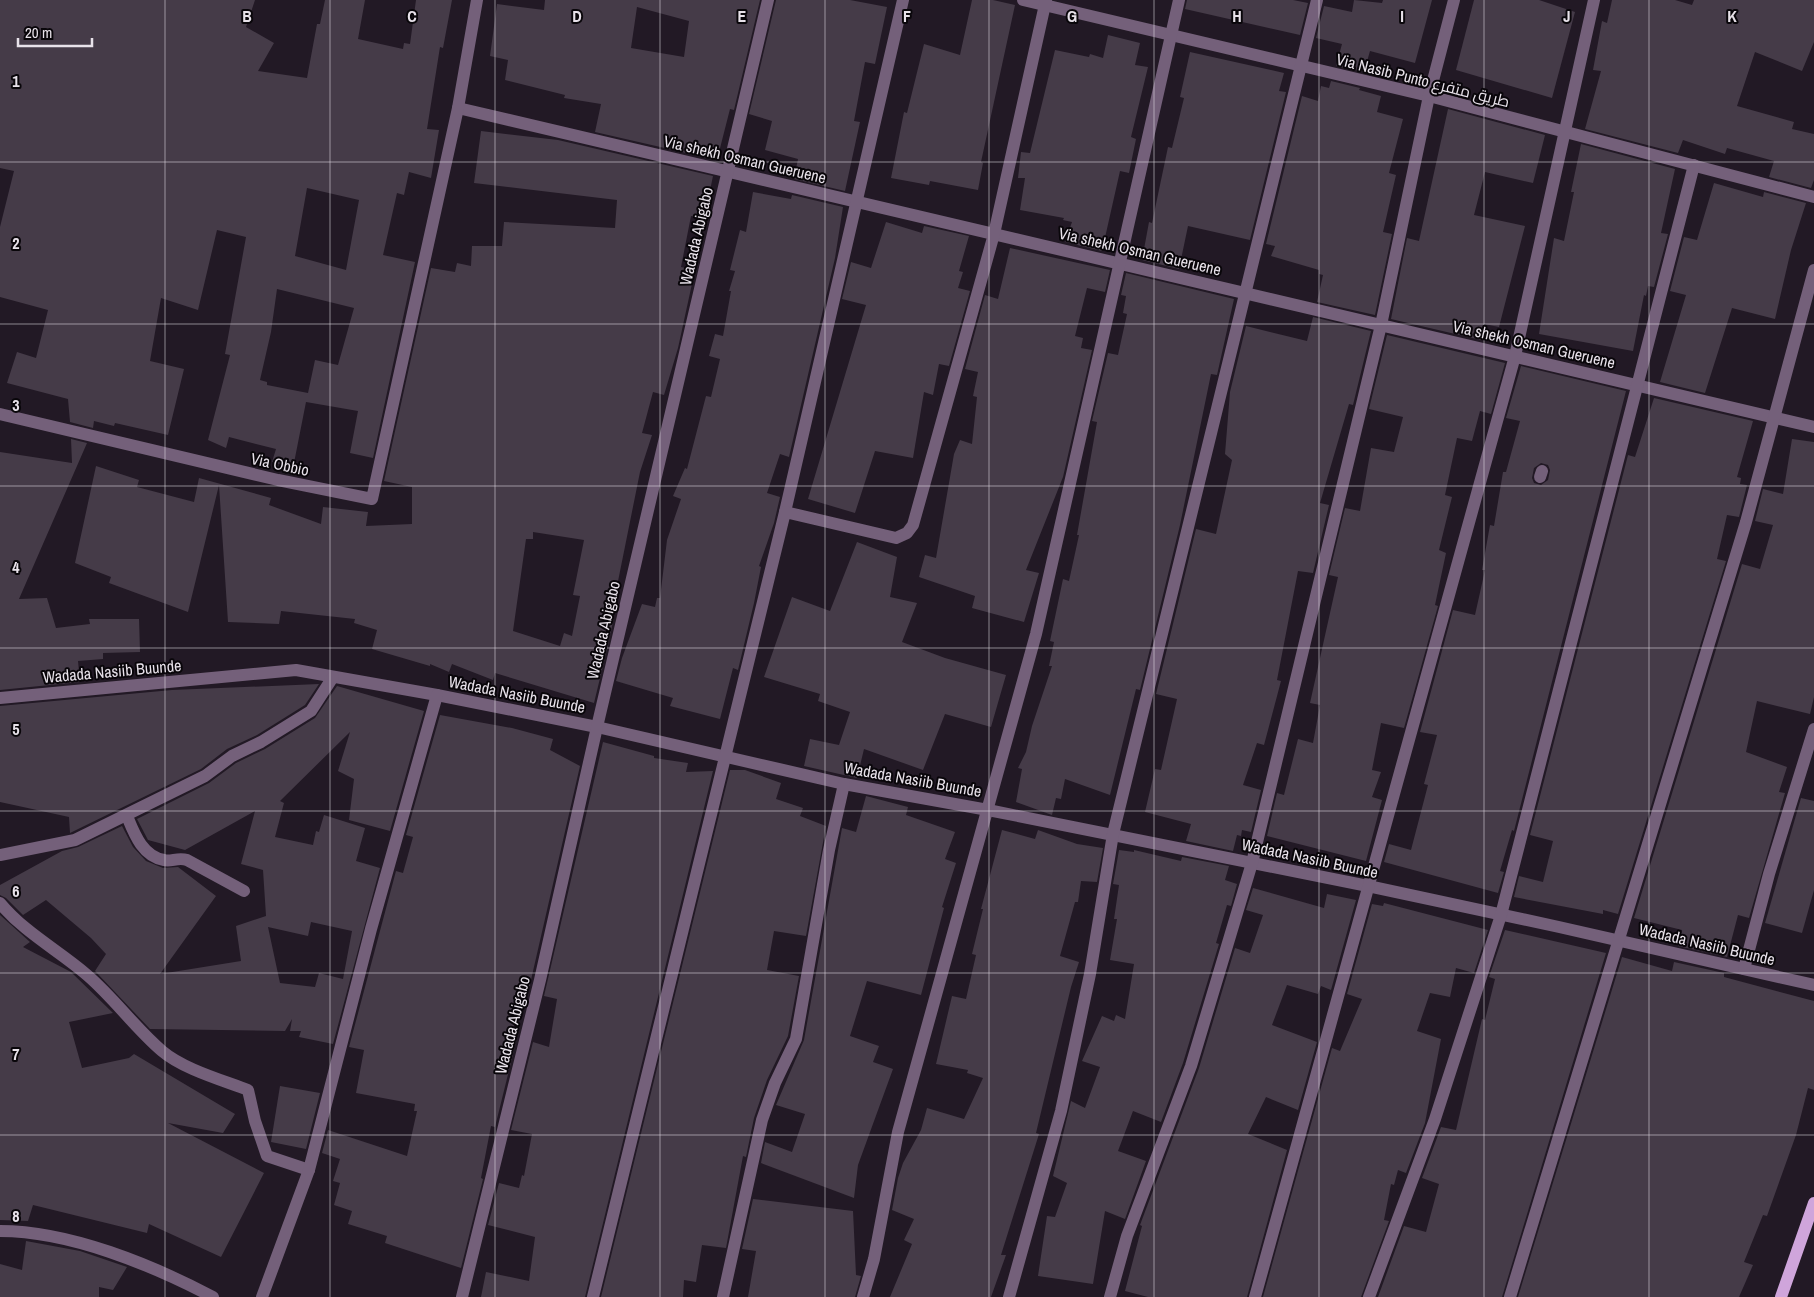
<svg xmlns="http://www.w3.org/2000/svg" width="1814" height="1297" viewBox="0 0 1814 1297" font-family="'Archivo Narrow',Cairo,sans-serif">
<style>
.building{fill:#453b48;fill-rule:evenodd}
.lines{fill:none;stroke-linecap:round;stroke-linejoin:round}
.minor{stroke:#74607a;stroke-width:12}
.major{stroke:#cfa5db;stroke-width:12}
.grid{fill:none;stroke:#e8e2ea;stroke-width:1;stroke-opacity:0.55}
.labels{text-anchor:middle;stroke-width:4;stroke-linejoin:round;paint-order:stroke}
.street-label{font-size:16px;fill:#e8e2ea;stroke:#09060a}
.grid-label{font-size:16px;text-anchor:middle;font-weight:bold;fill:#e8e2ea;stroke:#09060a;stroke-width:4;stroke-linejoin:round;paint-order:stroke}
</style>
<rect width="100%" height="100%" fill="#221925"/>
<!-- building -->
<g class="building">
<path d="M0 0H255L246 27 274 43 258 71 307 78 317 24H320L325 0H365L358 39 403 49 404 43 410 44 416 0H452L443 48 440 47 427 129 439 130 431 178 409 172 404 195 397 193 383 255 415 262 373 458 350 453 358 411 306 402 293 468 272 462 276 449 229 437 226 448 208 440 230 355 225 354 246 237 217 230 198 310 161 298 150 361 184 369 168 435 115 423 114 426 94 421 93 428 70 422 68 399 7 383 17 352 36 358 48 310 0 297V227L14 171 0 168ZM307 188 359 200 346 270 295 256ZM277 289 354 308 338 365 315 360 308 393 267 385V382L260 380 271 332Z"/>
<path d="M545 0H760L734 110 730 109 717 160 595 132 601 104 564 98 565 95 505 80 508 60 490 56 497 4 544 10ZM637 7 689 21 684 57 631 48Z"/>
<path d="M776 0H850L887 7 875 64 865 62 854 121 860 122 845 191 794 179 798 159 765 150 772 121 749 114Z"/>
<path d="M972 0H993L1015 5 981 162 983 163 978 190 930 181 929 185 891 178 904 112 907 113 924 44 960 55Z"/>
<path d="M1187 0H1293L1308 3 1300 35 1185 9Z"/>
<path d="M1354 0 1382 3 1383 0H1432L1415 63 1370 51 1364 72 1336 66 1342 44 1316 38 1324 6 1352 12Z"/>
<path d="M1474 0H1539L1575 12 1552 98 1456 70Z"/>
<path d="M1612 0H1675L1692 5 1694 0H1814V42L1802 71 1755 52 1737 106 1794 122 1792 129 1814 134V180L1811 188 1769 177 1774 161 1727 148 1725 154 1683 140 1678 153 1585 129 1601 71 1593 70 1602 21 1607 23Z"/>
<path d="M1108 35 1140 43 1135 65 1148 67 1131 137 1136 139 1129 173 1120 171 1102 251 1065 242 1072 222 1063 220 1064 218 1020 210 1025 178H1018L1021 152 1030 153 1055 50 1089 57 1090 54 1103 58Z"/>
<path d="M1190 52 1284 73 1279 91 1286 92 1250 240 1188 226 1179 269 1142 260 1149 222 1152 223 1168 147 1172 148 1184 98 1180 97Z"/>
<path d="M1331 81 1360 88 1359 90 1381 96 1377 112 1403 119 1389 173 1396 175 1383 232 1392 234 1375 315 1317 302 1323 275 1319 274V270L1271 256 1275 246 1266 244 1302 96 1318 101 1321 86 1329 88Z"/>
<path d="M1448 109 1545 135 1533 183 1485 172 1474 215 1525 226 1499 327 1484 324 1481 340 1391 319 1407 238 1419 241Z"/>
<path d="M481 131 558 140 713 176 704 219 691 216 681 267 695 270 678 348 664 395 653 392 642 433 652 435 640 472 611 616 614 617 609 641 594 703 495 673 493 680 452 664 449 672 430 664V666L372 649 377 630 354 623 355 619 281 611 279 624 228 622 219 485 188 612 109 583 111 577 75 563 96 466 139 480 137 487 194 502 199 478 271 498 269 505 321 524 323 507 368 512 366 526 412 524V487L384 481 431 268 455 272 457 263 471 266 472 246H502L504 222 615 228 617 200 474 183ZM533 532 584 540 573 595 580 596 572 636 564 633 560 646 513 631 526 539H533Z"/>
<path d="M1581 144 1675 169 1661 233 1668 234 1654 287 1648 286 1646 296 1644 295 1633 351 1539 334 1554 238 1564 241 1574 192H1571Z"/>
<path d="M1714 183 1763 197 1764 192 1806 203 1791 250 1775 319 1732 308 1705 393 1660 382 1686 295 1670 291 1684 237 1697 240Z"/>
<path d="M753 192 791 199 792 195 843 207 835 258 789 457 780 454 767 493 780 497 774 523 759 566 761 567 754 603 738 670 733 668 720 719 670 706 673 698 616 681 622 658 642 604 655 607 657 598H660L667 540 681 499 673 496 685 468 687 469 706 396 711 397 720 359 709 356 715 334 723 336 731 291H729L735 271 730 270 740 230 746 232Z"/>
<path d="M886 222 922 233 924 226 969 236 959 271 963 272 958 288 970 291 949 366 939 364 933 395 924 392 913 458 875 451 855 513 808 499 866 305 842 299 851 262 871 268Z"/>
<path d="M1010 248 1110 270 1105 292 1087 288 1075 336 1083 338 1081 348 1092 350 1063 477 1026 570 1039 573 1024 622 972 608 975 596 919 577 925 555 936 558 954 454 960 440 972 444 977 397 973 396 978 372 965 369 985 295 998 299Z"/>
<path d="M1126 273 1234 299 1217 375 1211 374 1180 525 1140 690 1136 689 1110 795 1065 779 1061 799 1056 798 1052 815 1016 802 1022 769 1018 768 1026 752 1032 726 1052 666H1049L1054 642 1050 641 1063 579 1069 581 1079 535H1077L1097 422 1092 421 1108 353 1118 355 1127 314 1123 313 1126 296 1121 295Z"/>
<path d="M1313 317 1371 331 1353 405 1349 404 1320 503 1329 505 1313 573 1298 571 1277 680 1281 681 1264 745 1257 743 1243 785 1261 790 1251 832 1242 830 1241 836 1237 835 1233 851 1186 841 1191 824 1145 812 1155 769 1161 770 1177 699 1156 694 1196 529 1216 534 1232 460 1225 454 1230 392 1246 326 1307 341Z"/>
<path d="M1387 335 1505 363 1491 414 1480 411 1472 441 1457 438 1445 495 1452 497 1439 550 1446 553 1435 605 1438 606 1404 728 1381 723 1372 770 1381 772 1372 797 1382 800 1366 861 1267 836 1277 793 1284 795 1298 739 1313 743 1320 705 1310 703 1338 577 1329 575 1345 508 1360 511 1371 448 1394 452 1403 417 1369 409Z"/>
<path d="M1521 366 1626 391 1514 831 1512 830 1500 871 1504 872 1498 893 1384 862 1389 844 1411 850 1428 785 1424 784 1437 735 1420 732 1453 610 1475 615 1485 570H1482L1490 525 1494 526 1503 472H1506L1520 421 1506 418ZM1541 463 1548 465 1550 470 1548 480 1541 485 1534 483 1532 478 1534 468Z"/>
<path d="M1654 398 1753 421 1737 477 1741 478 1740 484 1747 485 1739 517 1727 515 1717 559 1726 561 1618 914 1603 910V914L1514 897 1519 876 1543 882 1553 841 1530 835 1628 455 1635 457Z"/>
<path d="M71 439 87 443 19 599 47 598 56 628 90 624 89 619H139L140 652 103 653V659L78 661 80 682 0 690V452L72 463Z"/>
<path d="M1792 439 1814 442V697L1810 714 1757 701 1746 752 1787 767 1779 792 1785 793 1749 918 1738 915 1727 957 1678 946 1682 930 1634 918 1742 564 1760 569 1773 525 1755 521 1763 489 1783 494Z"/>
<path d="M857 542 897 557 890 597 917 603 902 642 945 658 1006 675 991 727 945 714 923 770 864 749 857 778 804 766 810 739 839 745 850 712 818 701 820 694 764 677 792 597 830 611Z"/>
<path d="M319 684 305 705 257 735 227 749 201 769 72 832 70 833 69 817 0 802V706L172 690Z"/>
<path d="M337 686 424 711 390 831 349 820 354 779 338 771 350 732 280 801 284 803 275 837 313 845 316 831 319 832 324 815 365 828 356 861 380 868 333 1044 299 1037 301 1031H290L292 1019 285 1031 150 1029 95 971 106 954 91 938 46 900 23 915 6 898 0 895V885L62 851 78 847 122 826 133 847 146 861 163 868 178 867 216 896 160 974 241 961 236 926 266 916 263 870 241 864 255 811 185 850 148 840 137 819 209 783 236 763 265 749 315 718ZM311 922 352 931 343 979 319 973 315 987 280 983 268 927 308 936Z"/>
<path d="M440 715 512 728 553 739 550 750 580 766 528 993 521 992 518 1001 512 1037 517 1038 495 1127 491 1126 481 1178 483 1179 461 1268 385 1243 387 1236 348 1224 352 1211 334 1205 340 1183 333 1181 340 1159 322 1153 328 1130 407 1156 417 1111H414L415 1104 356 1093 364 1050 349 1047 396 871 403 873 413 837 406 835Z"/>
<path d="M603 742 654 756V758L688 763 686 772 713 771 585 1297H481L486 1272 529 1281 535 1237 488 1225 499 1183 519 1188 522 1175 524 1176 532 1134 511 1130 533 1042 549 1047 557 999 544 996Z"/>
<path d="M730 770H745L781 783 776 799 803 808 800 816 826 826 806 936 774 931 767 970 799 976 788 1036 767 1080 754 1118 746 1157 743 1156 726 1248 702 1245 696 1282 684 1280 683 1297H601Z"/>
<path d="M866 796 908 807 906 815 955 832 945 859 956 863 942 907 944 908 921 995 867 981 850 1036 879 1046 873 1062 893 1069 858 1165 854 1198 761 1163 765 1142 792 1152 805 1114 776 1105 804 1040 842 828 856 832Z"/>
<path d="M1801 798 1814 801V890L1802 933 1765 923Z"/>
<path d="M1002 830 1035 839 1038 830 1077 844 1103 848 1097 882 1081 881 1078 902H1075L1060 956 1079 962 1071 987 1036 1133 1039 1134 1001 1255H1006L991 1297H890L912 1244 904 1240 914 1219 892 1210 898 1178 903 1163 921 1130 927 1108 964 1119 983 1078 967 1073 968 1070 936 1064 952 996 966 999 976 955 972 954 983 909H981Z"/>
<path d="M1119 850 1134 852V850L1181 861 1182 857 1229 866 1225 880 1237 884 1231 906 1227 905 1216 943 1219 944 1183 1063 1161 1122 1133 1111 1118 1151 1146 1161 1125 1219 1105 1211 1093 1284 1038 1276 1047 1216 1055 1217 1067 1183 1053 1176 1071 1101 1085 1108 1100 1067 1082 1061 1102 1016 1114 1021 1116 1015 1125 1019 1134 964 1110 960 1117 919H1114L1119 885 1113 884Z"/>
<path d="M1253 888 1324 908 1327 894 1356 900 1331 990 1321 986 1318 994 1287 985 1272 1025 1317 1042 1298 1110 1266 1097 1248 1134 1287 1150 1247 1297H1148L1125 1291 1142 1226 1140 1225 1199 1068 1235 948 1250 953 1263 915 1246 910Z"/>
<path d="M1384 903 1488 930 1474 973 1456 968 1450 997 1430 993 1417 1031 1441 1039 1425 1123 1406 1173 1398 1170 1394 1185 1391 1184 1384 1220 1389 1221 1361 1297H1263L1332 1048 1340 1051 1362 999 1347 994 1372 904 1383 906Z"/>
<path d="M0 915 30 942 23 947 71 972 113 1013 69 1022 82 1068 129 1058 134 1054 235 1114 223 1133 168 1123 264 1173 221 1257 149 1224 147 1233 33 1205 28 1221 0 1220Z"/>
<path d="M1505 930 1606 953 1502 1297H1378L1404 1226 1426 1232 1439 1184 1422 1178 1441 1127 1456 1130 1482 1019 1485 1020 1495 979 1489 977Z"/>
<path d="M1622 957 1672 971 1674 962 1724 973V977L1814 1001V1090L1808 1088 1796 1135 1767 1216 1763 1215 1744 1262 1753 1265 1739 1297H1518Z"/>
<path d="M280 1086 320 1093 306 1149 271 1142Z"/>
<path d="M753 1199 853 1211 856 1275 861 1276 855 1297H748L756 1251 742 1249Z"/>
<path d="M26 1241 80 1251 127 1267 113 1290 99 1287V1297H0V1264L22 1270Z"/>
</g>
<g class="lines">
<!-- minor -->
<g class="minor">
<path d="M1023 0 1429 96 1814 197"/>
<path d="M458 108 1814 427"/>
<path d="M0 414 278 480 372 499 458 108 477 0"/>
<path d="M1540 477 1542 471"/>
<path d="M785 512 903 0"/>
<path d="M0 698 296 670 437 695 597 727 844 784 988 810 1368 886 1559 927 1814 985"/>
<path d="M127 816C134 833 142 856 164 860 171 862 178 857 187 860L244 891"/>
<path d="M0 855 75 840 205 776 232 756 261 742 311 711 333 677"/>
<path d="M0 903C25 933 58 950 87 975 114 998 135 1028 162 1051 183 1069 222 1080 248 1090L255 1121 267 1156 309 1170"/>
<path d="M1744 969 1769 874 1814 729"/>
<path d="M0 1231C70 1231 152 1265 213 1297"/>
<path d="M262 1297 309 1170 371 929 437 695"/>
<path d="M462 1297 540 980 597 727 768 0"/>
<path d="M593 1297 785 512 896 538 907 533 913 525 994 234 1046 0"/>
<path d="M723 1297 762 1120 775 1083 796 1039 829 850 844 784"/>
<path d="M863 1297 874 1259 898 1132 1036 634 1179 0"/>
<path d="M1009 1297 1061 1111 1090 974 1113 834 1317 0"/>
<path d="M1110 1297 1127 1236 1191 1066 1252 863 1381 325 1429 96 1454 0"/>
<path d="M1255 1297 1515 356 1594 0"/>
<path d="M1369 1297 1435 1119 1501 915 1694 165"/>
<path d="M1510 1297 1746 522 1814 270"/>
</g>
<!-- major -->
<path class="major" d="M1781 1297 1814 1203"/>
</g>
<!-- grid -->
<path class="grid" d="M165 0V1297M330 0V1297M495 0V1297M660 0V1297M825 0V1297M989 0V1297M1154 0V1297M1319 0V1297M1484 0V1297M1649 0V1297M0 162H1814M0 324H1814M0 486H1814M0 648H1814M0 811H1814M0 973H1814M0 1135H1814"/>
<g class="labels">
<!-- street labels -->
<g class="street-label">
<text transform="translate(1423 80) rotate(14)" y="6">Via Nasib Punto طريق متفرع</text>
<text transform="translate(745 159) rotate(13)" y="6">Via shekh Osman Gueruene</text>
<text transform="translate(696 236) rotate(-77)" y="6">Wadada Abigabo</text>
<text transform="translate(1140 251) rotate(13)" y="6">Via shekh Osman Gueruene</text>
<text transform="translate(1534 344) rotate(13)" y="6">Via shekh Osman Gueruene</text>
<text transform="translate(280 464) rotate(12)" y="6">Via Obbio</text>
<text transform="translate(603 630) rotate(-77)" y="6">Wadada Abigabo</text>
<text transform="translate(112 671) rotate(-5)" y="6">Wadada Nasiib Buunde</text>
<text transform="translate(517 694) rotate(11)" y="6">Wadada Nasiib Buunde</text>
<text transform="translate(913 779) rotate(10)" y="6">Wadada Nasiib Buunde</text>
<text transform="translate(1310 858) rotate(12)" y="6">Wadada Nasiib Buunde</text>
<text transform="translate(1707 944) rotate(13)" y="6">Wadada Nasiib Buunde</text>
<text transform="translate(512 1025) rotate(-76)" y="6">Wadada Abigabo</text>
</g>
</g>
<g class="grid-label">
<text x="247" y="22">B</text>
<text x="412" y="22">C</text>
<text x="577" y="22">D</text>
<text x="742" y="22">E</text>
<text x="907" y="22">F</text>
<text x="1072" y="22">G</text>
<text x="1237" y="22">H</text>
<text x="1402" y="22">I</text>
<text x="1567" y="22">J</text>
<text x="1732" y="22">K</text>
<text x="16" y="87">1</text>
<text x="16" y="249">2</text>
<text x="16" y="411">3</text>
<text x="16" y="573">4</text>
<text x="16" y="735">5</text>
<text x="16" y="897">6</text>
<text x="16" y="1060">7</text>
<text x="16" y="1222">8</text>
</g>
<!-- scale -->
<path d="M18 38v8h74v-8" fill="none" stroke="#e8e2ea" stroke-width="2.5"/>
<text x="25" y="38" font-size="15" fill="#e8e2ea" stroke="#09060a" stroke-width="4" paint-order="stroke">20 m</text>
</svg>
